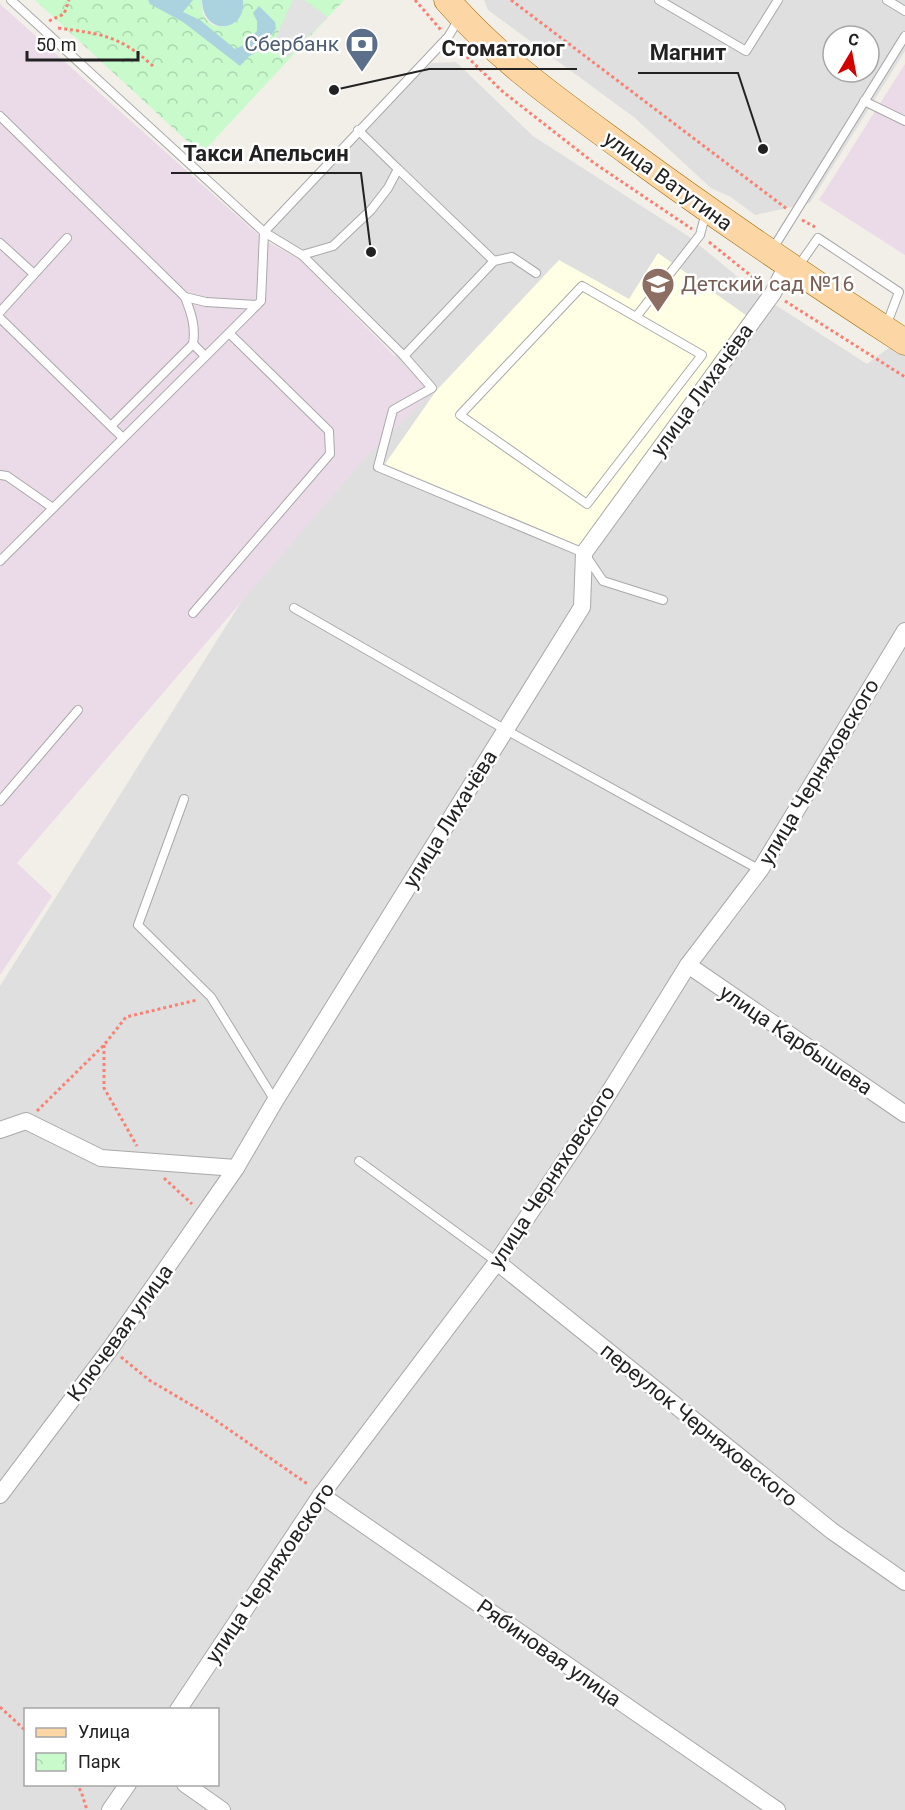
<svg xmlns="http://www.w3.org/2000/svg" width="905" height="1810" viewBox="0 0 905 1810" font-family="Roboto,sans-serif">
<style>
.residential{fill:#e0dfdf;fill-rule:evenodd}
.industrial{fill:#ebdbe8}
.education{fill:#ffffe5}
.park{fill:url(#park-crowns)}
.parking{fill:#e2e2e2}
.water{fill:#aad3df}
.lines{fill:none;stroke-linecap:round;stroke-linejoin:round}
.lane-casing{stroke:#a9a9a9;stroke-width:10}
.street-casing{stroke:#a9a9a9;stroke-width:18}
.primary-casing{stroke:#a06b00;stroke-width:27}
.path{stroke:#fa8072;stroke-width:3;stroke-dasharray:3 3;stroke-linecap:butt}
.lane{stroke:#fff;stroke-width:8}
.street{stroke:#fff;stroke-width:16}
.primary{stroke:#fcd6a4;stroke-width:26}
.labels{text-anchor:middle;stroke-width:5;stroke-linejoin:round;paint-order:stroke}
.service-label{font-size:21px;fill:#4e5e75;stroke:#fff;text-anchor:end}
.street-label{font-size:21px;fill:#222;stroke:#fff}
.education-label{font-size:21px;fill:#785e54;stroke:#fff;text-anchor:start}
.leader{fill:none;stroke:#222;stroke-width:2}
.callout-dot{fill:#222;stroke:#fff;stroke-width:2}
.callout-label{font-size:22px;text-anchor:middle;font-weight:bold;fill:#222;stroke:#fff;stroke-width:5;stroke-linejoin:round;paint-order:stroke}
</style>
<defs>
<pattern id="park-crowns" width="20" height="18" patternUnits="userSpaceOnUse" patternTransform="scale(1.5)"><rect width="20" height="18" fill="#c8facc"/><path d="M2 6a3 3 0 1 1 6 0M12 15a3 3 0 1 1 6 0" fill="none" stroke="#acd6af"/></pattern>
</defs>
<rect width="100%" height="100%" fill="#f2efe9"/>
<!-- residential -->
<g class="residential">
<path d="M484 0H905V51L810 203 755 215 731 197 711 188 635 118 488 10ZM833 36H869V72H833Z"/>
<path d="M456 62 533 136 688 236 760 295 867 364 905 336V1810H0V986L400 349 303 250 265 228 431 63ZM26 1710H218V1784H26Z"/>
</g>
<!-- industrial -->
<g class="industrial">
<path d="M0 4 263 239 299 259 431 393 364 459 17 863 52 896 0 975Z"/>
<path d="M905 64V255L819 200Z"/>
</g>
<!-- education -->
<path class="education" d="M658 253 750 318 583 547 385 464 436 391 559 260 629 299Z"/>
<!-- park -->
<path class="park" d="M35 0H202C202 4 202 10 203 14 214 38 247 25 243 0H344L201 154Z"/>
<!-- parking -->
<path class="parking" d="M293 0H304L328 17 287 58 273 43Z"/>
<!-- water -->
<g class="water">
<path d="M148 0H193L183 12 200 20 235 49 242 46 257 31V21L253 13 259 6 275 22 276 29 258 51 248 57 240 66 183 22 150 4Z"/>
<path d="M202 0H243C247 32 203 38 202 0Z"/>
</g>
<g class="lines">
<!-- lane casing -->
<g class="lane-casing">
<g id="lane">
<path d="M659 0 746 51 778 0"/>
<path d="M887 0 905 11"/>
<path d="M459 19 448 37 264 232 302 255 333 246 371 210 388 188 398 169 494 261"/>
<path d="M864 101 905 121"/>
<path d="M0 116 185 297C191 313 196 326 193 344"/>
<path d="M358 130 398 169"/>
<path d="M0 243 34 274"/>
<path d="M772 250 905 36"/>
<path d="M302 255 404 356"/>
<path d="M797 268 818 238 899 292 886 326"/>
<path d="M536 273 512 257 494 261 404 356 432 388 393 410 378 467 584 553 603 581 663 600"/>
<path d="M185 297 206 302 257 305"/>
<path d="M0 312 67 238"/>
<path d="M636 317 702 355 587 504 460 415 582 286 636 317 700 235 706 212"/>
<path d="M0 318 123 438"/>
<path d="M111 426 193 344 205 356"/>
<path d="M0 475 7 476 53 508"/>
<path d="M0 561 261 301 264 232 11 0"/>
<path d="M294 608 506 730 760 870"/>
<path d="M193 613 330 454 329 431 229 333"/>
<path d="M184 799 138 925 211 997 275 1101"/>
<path d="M0 801 78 710"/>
<path d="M359 1161 497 1262"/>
</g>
</g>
<!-- street casing -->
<g class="street-casing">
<g id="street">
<path d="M688 965 905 1114"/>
<path d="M0 1130 26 1121 101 1158 236 1168 275 1101 582 607 584 553 773 293 787 265"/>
<path d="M497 1262 832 1531 905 1582"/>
<path d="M0 1495 110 1349 236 1168"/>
<path d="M321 1495 777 1810"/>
<path d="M178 1710 321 1495 497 1262 587 1128 688 965 760 870 905 631"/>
<path d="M185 1784 222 1810"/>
<path d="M110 1810 128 1784"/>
</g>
</g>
<!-- primary casing -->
<g class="primary-casing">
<path id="primary" d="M447 0C499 60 564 105 628 152 718 218 811 281 905 342"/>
</g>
<!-- path -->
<g class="path">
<path d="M415 0 441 30"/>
<path d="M511 0 787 209"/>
<path d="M49 21 64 14 69 0"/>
<path d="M58 28C101 34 119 35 153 66"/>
<path d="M454 44 502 91 594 163 692 229"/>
<path d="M802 220 815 227"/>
<path d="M709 242 760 283"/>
<path d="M785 301 905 377"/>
<path d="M104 1045V1088L137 1146"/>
<path d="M37 1111 104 1045 126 1017 197 1000"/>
<path d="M164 1178 192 1204"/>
<path d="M121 1357 149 1380 205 1413 309 1485"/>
<path d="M0 1707 26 1731"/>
<path d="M75 1784 81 1791 87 1810"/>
</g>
<!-- lane -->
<use href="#lane" class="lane"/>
<!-- street -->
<use href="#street" class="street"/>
<!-- primary -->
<use href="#primary" class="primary"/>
</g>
<!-- icons -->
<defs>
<g id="bank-pin" transform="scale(1.725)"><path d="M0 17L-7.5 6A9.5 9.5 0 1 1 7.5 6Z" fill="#5c6f8a" stroke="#fff"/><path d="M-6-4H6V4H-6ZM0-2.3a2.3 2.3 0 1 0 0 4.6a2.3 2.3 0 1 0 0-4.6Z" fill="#fff"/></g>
<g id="school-pin" transform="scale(1.725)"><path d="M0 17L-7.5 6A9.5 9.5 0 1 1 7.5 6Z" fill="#8d6e63" stroke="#fff"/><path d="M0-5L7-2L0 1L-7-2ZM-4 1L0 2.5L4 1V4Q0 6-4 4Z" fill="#fff"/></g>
</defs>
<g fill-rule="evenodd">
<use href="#bank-pin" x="362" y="44"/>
<use href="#school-pin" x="658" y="284"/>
</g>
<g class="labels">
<!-- service labels -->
<g class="service-label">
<text x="339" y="51">Сбербанк</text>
</g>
<!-- street labels -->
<g class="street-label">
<text transform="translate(668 181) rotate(36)" y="7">улица Ватутина</text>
<text transform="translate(702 390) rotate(-54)" y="7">улица Лихачёва</text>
<text transform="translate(819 772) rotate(-59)" y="7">улица Черняховского</text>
<text transform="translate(450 819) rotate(-58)" y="7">улица Лихачёва</text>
<text transform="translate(796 1040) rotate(34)" y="7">улица Карбышева</text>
<text transform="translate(552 1177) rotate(-57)" y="7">улица Черняховского</text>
<text transform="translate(120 1333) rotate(-54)" y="7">Ключевая улица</text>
<text transform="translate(699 1425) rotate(39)" y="7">переулок Черняховского</text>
<text transform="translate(270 1573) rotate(-56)" y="7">улица Черняховского</text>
<text transform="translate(549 1653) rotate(35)" y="7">Рябиновая улица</text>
</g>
<!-- education labels -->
<g class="education-label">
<text x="681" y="291">Детский сад №16</text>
</g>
</g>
<!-- callouts -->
<path class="leader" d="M334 90L429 69H577M763 149L738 73H638M371 252L361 173H171"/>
<g class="callout-dot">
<circle cx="334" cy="90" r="6"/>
<circle cx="763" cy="149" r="6"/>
<circle cx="371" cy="252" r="6"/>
</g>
<g class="callout-label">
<text x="503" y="56">Стоматолог</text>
<text x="688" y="60">Магнит</text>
<text x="266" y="161">Такси Апельсин</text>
</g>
<!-- legend -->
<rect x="24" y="1708" width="195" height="78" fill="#ffffff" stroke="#a7a7a7" stroke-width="1.5"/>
<rect x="36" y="1728" width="30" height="9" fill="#fcd6a4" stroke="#a7a7a7" stroke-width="1.5"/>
<text x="78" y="1738" font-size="18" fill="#222222">Улица</text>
<rect x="36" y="1753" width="30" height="18" fill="url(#park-crowns)" stroke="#a7a7a7" stroke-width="1.5"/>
<text x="78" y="1768" font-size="18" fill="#222222">Парк</text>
<!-- north arrow -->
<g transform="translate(851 54) rotate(10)"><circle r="28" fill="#ffffff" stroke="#a7a7a7" stroke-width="1.5"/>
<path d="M0-4.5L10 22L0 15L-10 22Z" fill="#d40000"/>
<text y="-9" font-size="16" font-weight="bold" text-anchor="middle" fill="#222222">С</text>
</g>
<!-- scale -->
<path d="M27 51v9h111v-9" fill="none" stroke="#222222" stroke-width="3"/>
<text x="36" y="51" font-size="18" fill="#222222" stroke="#ffffff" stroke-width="4.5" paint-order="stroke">50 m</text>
</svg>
